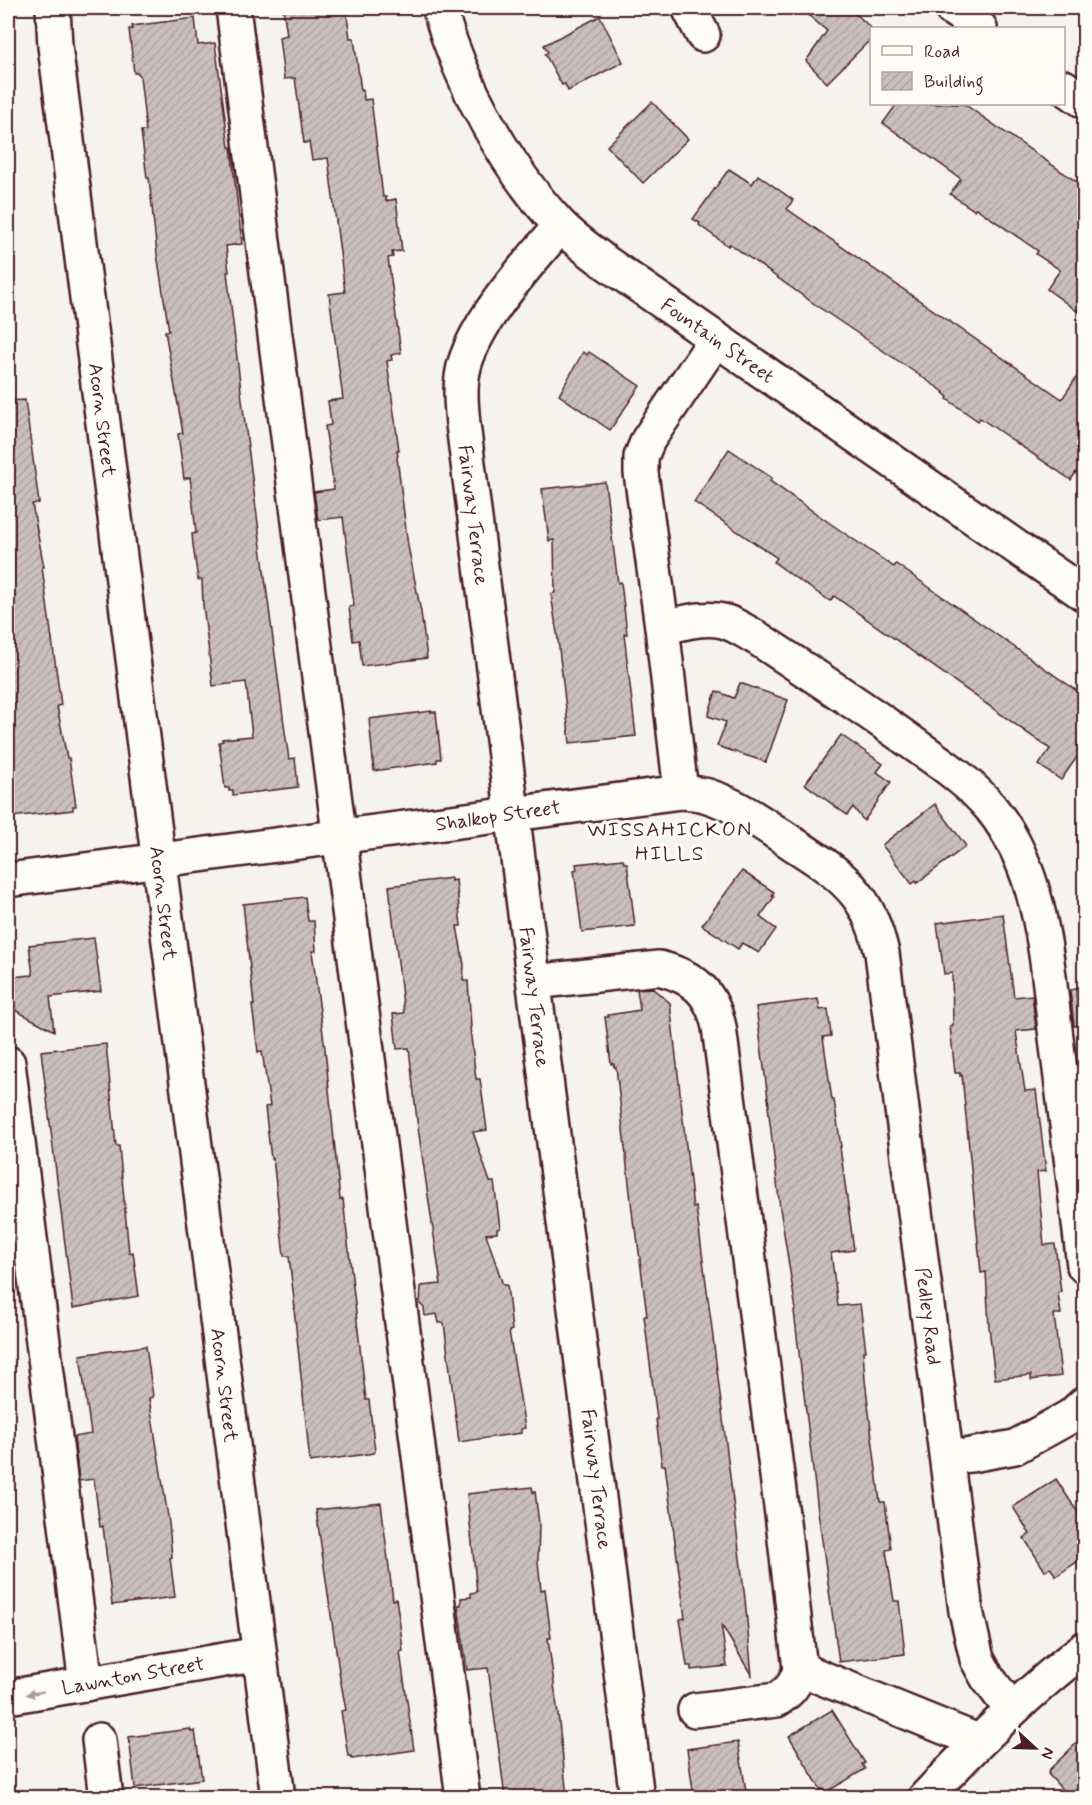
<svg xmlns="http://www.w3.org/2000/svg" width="1092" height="1805" viewBox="0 0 1092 1805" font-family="Mynerve,sans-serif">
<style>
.building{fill:url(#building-hatch);stroke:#4a1f2b;stroke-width:1.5}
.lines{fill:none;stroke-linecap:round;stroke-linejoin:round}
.minor-casing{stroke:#4a1f2b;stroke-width:38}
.minor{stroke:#fdfcf7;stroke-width:33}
.oneway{fill:#ac999b}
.labels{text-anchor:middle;stroke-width:6;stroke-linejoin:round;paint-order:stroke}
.street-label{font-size:20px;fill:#4a1f2b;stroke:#fdfcf7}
.neighbourhood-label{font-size:21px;letter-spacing:1.5px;fill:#4a1f2b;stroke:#fdfcf7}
</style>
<defs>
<pattern id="building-hatch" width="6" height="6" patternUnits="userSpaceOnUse" patternTransform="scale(1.5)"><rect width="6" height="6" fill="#cbbfbe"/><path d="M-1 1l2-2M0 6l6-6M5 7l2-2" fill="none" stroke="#b0a4a3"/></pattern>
</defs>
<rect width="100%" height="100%" fill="#f6f3ef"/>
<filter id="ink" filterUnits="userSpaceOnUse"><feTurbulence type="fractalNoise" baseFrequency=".0167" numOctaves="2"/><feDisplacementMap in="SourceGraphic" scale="12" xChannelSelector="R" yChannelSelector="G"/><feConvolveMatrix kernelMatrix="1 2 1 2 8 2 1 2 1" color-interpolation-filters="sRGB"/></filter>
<g filter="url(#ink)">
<!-- building -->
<g class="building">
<path d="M283 8H346L350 38H354L361 91 363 90 364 100 371 99 383 197H386V201L396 199 402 251 392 252 393 257 388 258 401 353 391 355 392 360 387 361 399 450H397L398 456 397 457 408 546 421 612 427 658 362 666 359 640 353 641 349 607 354 606 343 517 318 520 314 492 334 489 325 426 331 425 328 401 343 399 329 294 345 292 328 158 312 160 309 142 304 143 295 78 284 79 279 37 287 35Z"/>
<path d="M800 8H850L872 29V38L827 83 806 61 827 31Z"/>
<path d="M600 16 623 62 568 91 565 84 562 85 545 54 548 52 544 45Z"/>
<path d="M195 18 198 45 215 43 229 147H231L242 244 226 246 229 272H227L243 408 285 732 289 759 295 758 298 787 233 795V790L229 791V788H225L219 742 223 741 222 739 252 736 246 682 213 686 203 605 202 580H198L193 545 192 534 196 533 190 477 184 479 178 434 183 433 165 331H169L157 254 149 178H147L141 131H146L140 76 138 73H134L129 29H133L132 26Z"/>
<path d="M652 102 688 139 643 183 607 146Z"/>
<path d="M897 104H964L1084 187V316L1047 289 1060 270 1036 254 1038 251 976 208 974 210 950 194 961 179 883 123Z"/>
<path d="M729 169 752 184 758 175 793 200 787 209 1062 399 1084 366V460L1071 480 980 418 978 421 947 399 948 397 943 393 944 392 820 308 730 244 728 246 699 225 700 223 693 219Z"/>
<path d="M583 352 587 355 589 352 640 386 610 430 559 395Z"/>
<path d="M25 400 39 503 32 504 44 567H42L61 705 57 706 67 758H69L76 806H73V810L11 817V798H8V401Z"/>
<path d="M729 449 772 478 770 481 831 524 894 567 896 564 1084 696V747L1061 780 1039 765 1050 749 834 596 830 601 794 577 774 562 777 558 694 502Z"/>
<path d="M605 482 618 583 621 582 624 607 627 634H624L636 736 570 743 558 640 551 594 555 593 554 540 549 541 542 489Z"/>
<path d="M740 683 788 700 766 762 717 746 726 722 708 716 716 691 734 698Z"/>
<path d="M431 711V712H436L441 759H437V762L374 771 369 719Z"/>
<path d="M841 735 883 764 877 772 891 782 864 821 853 807 847 815 805 784Z"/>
<path d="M935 804 966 846 917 883 916 881 912 884 882 845Z"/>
<path d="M623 859 624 863H627L635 926 582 932 574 870 577 869 576 864Z"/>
<path d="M742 871 774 892 772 896 774 897 760 917 776 929 759 953 742 943 738 949 702 925Z"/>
<path d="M451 878V881L456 880 461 926H457L464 965 463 981H468L471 1027 470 1028 476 1079H480L487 1130 473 1132 490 1182H494L500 1228 497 1229V1233L486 1234 503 1285H507L512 1330 509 1331 525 1428 521 1429V1433L459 1442 444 1323H439L437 1314 425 1316 424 1308 420 1304 421 1286 441 1284 417 1121 409 1048 397 1049 393 1014 404 1013 389 886Z"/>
<path d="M305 897 308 921H314L316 951H312L325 1049 340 1200 343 1199 366 1400H369L375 1451 374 1453 310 1462 294 1309H295L289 1256H284L273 1158 271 1159 265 1107 270 1106 262 1051 258 1052 252 1005H254L243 904Z"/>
<path d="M1003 914 1014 997 1032 995 1036 1029 1016 1031 1025 1091 1036 1090 1046 1171 1037 1172 1044 1245 1055 1244 1061 1292 1058 1293 1061 1314H1054L1061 1376 1031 1380V1375L995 1379 989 1327 986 1272 981 1273 962 1075 960 1076V1073H955L950 1026 953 1025 952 973 944 974 937 923Z"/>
<path d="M94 938 101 991 50 997 54 1031 13 1009 9 977 33 975 29 945Z"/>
<path d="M652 988 670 1003 693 1208 696 1207 711 1321 745 1599 752 1676 721 1624 727 1666 691 1670V1666H687L680 1619 685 1618 665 1465H662L656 1419H657L644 1316H647L636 1228H634L616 1067H614V1064H611L605 1017H609L608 1015 640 1010 637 989Z"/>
<path d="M1076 989 1079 1025 1074 1026 1070 990Z"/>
<path d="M818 999 820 1010 828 1009 831 1036 823 1037 832 1100H834L841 1147H840L854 1250 831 1253 838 1306 860 1304 866 1351H863L865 1380 880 1502H885L891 1549 886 1550 894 1601H899L905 1654 839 1662 818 1511 794 1311 796 1310 780 1208 768 1106H769L756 1007Z"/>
<path d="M106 1044 116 1146H119L129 1253 133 1252 139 1296 73 1308 41 1051Z"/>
<path d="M146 1346 153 1397 149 1398 169 1523 172 1557 170 1558 175 1597 112 1605 103 1526 100 1527 94 1479 79 1481 74 1437 91 1434 80 1355Z"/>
<path d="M1056 1479 1084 1522V1557L1056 1576 1050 1567 1045 1571 1024 1538 1030 1534 1013 1507Z"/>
<path d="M532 1487 533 1492 535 1491 539 1524 538 1562 541 1590 545 1589 551 1638H548L559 1722 567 1797H505L488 1668 467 1670 458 1605H461V1598L471 1597V1593L477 1592 467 1494Z"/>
<path d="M381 1503 393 1600 396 1599 400 1625 403 1651 400 1652 414 1750 352 1759 351 1756H348L341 1711 346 1710 340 1678 316 1510Z"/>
<path d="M832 1710 865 1763 862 1764 865 1769 825 1793 823 1789 821 1790 789 1736Z"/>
<path d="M190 1729 191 1732 195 1731 202 1779 135 1788 129 1737Z"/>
<path d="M1084 1736V1797H1069L1048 1774 1049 1773 1048 1771Z"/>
<path d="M738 1742 747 1797H694L687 1749Z"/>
</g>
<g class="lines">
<!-- minor casing -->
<g class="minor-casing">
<g id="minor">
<path d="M53 8 55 46 278 1798"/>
<path d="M233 8 463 1798"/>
<path d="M439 8C461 83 505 167 559 224 572 238 590 250 605 262L1084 594"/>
<path d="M689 8 703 35"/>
<path d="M951 8 980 28"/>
<path d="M1064 87 1084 101"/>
<path d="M560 226C528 265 480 315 465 363 459 383 461 404 463 424L637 1798"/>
<path d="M662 627C681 624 703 616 723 621 735 624 746 632 757 638 811 674 866 709 918 747 944 765 971 784 991 808 1046 876 1047 971 1058 1054 1067 1125 1076 1195 1084 1266"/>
<path d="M681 792 662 627 641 473V457L648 440 716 339"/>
<path d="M8 880 681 792C690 793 699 793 708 796 739 806 765 825 792 843 815 858 840 873 857 895 870 912 877 932 882 953L966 1611 977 1659 987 1677 1011 1709"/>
<path d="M534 982 659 968C694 977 711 991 719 1027L783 1522 800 1669C796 1684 790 1691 777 1700L695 1710"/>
<path d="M8 1063 86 1684"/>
<path d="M947 1458 971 1455 1015 1447 1071 1416 1084 1404"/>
<path d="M800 1669 978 1741"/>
<path d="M8 1697 259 1654"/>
<path d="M99 1740 106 1798"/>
<path d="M925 1798C975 1744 1026 1693 1084 1649"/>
</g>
</g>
<!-- minor -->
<use href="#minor" class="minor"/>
</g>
<!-- one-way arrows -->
<defs><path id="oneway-solid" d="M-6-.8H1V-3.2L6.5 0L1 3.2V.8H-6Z" transform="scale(1.5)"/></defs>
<use class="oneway" href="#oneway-solid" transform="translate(35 1693) rotate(170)"/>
</g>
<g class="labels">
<!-- street labels -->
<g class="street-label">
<text transform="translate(718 340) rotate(35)" y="7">Fountain Street</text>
<text transform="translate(103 420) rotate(83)" y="7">Acorn Street</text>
<text transform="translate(474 515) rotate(83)" y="7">Fairway Terrace</text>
<text transform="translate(498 815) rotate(-8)" y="7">Shalkop Street</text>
<text transform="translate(164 903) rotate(83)" y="7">Acorn Street</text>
<text transform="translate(535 997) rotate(83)" y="7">Fairway Terrace</text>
<text transform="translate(929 1316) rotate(83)" y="7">Pedley Road</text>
<text transform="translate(225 1385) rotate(83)" y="7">Acorn Street</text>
<text transform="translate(597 1479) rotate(83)" y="7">Fairway Terrace</text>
<text transform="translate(133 1675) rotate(-10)" y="7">Lawnton Street</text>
</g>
<!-- neighbourhood labels -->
<g class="neighbourhood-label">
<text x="670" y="836">WISSAHICKON<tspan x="670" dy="24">HILLS</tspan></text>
</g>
</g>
<!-- margin -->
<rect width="1092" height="1805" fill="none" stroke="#fdfcf7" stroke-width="30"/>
<rect x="15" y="15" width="1062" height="1775" fill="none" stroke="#4a1f2b" stroke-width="2" filter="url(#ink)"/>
<!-- legend -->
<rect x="870" y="27" width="195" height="78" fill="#fdfcf7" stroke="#b5a4a5" stroke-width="1.5"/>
<rect x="882" y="46" width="30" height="9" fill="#fdfcf7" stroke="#b5a4a5" stroke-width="1.5"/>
<text x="924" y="57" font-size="18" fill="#4a1f2b">Road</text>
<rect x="882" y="72" width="30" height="18" fill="url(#building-hatch)" stroke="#b5a4a5" stroke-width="1.5"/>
<text x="924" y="87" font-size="18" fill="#4a1f2b">Building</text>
<!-- north arrow -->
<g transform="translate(1035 1748) rotate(112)" stroke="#fdfcf7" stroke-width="4.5" paint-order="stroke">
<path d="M0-4.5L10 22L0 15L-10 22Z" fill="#4a1f2b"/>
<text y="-9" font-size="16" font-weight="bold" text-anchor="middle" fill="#4a1f2b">N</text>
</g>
</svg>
